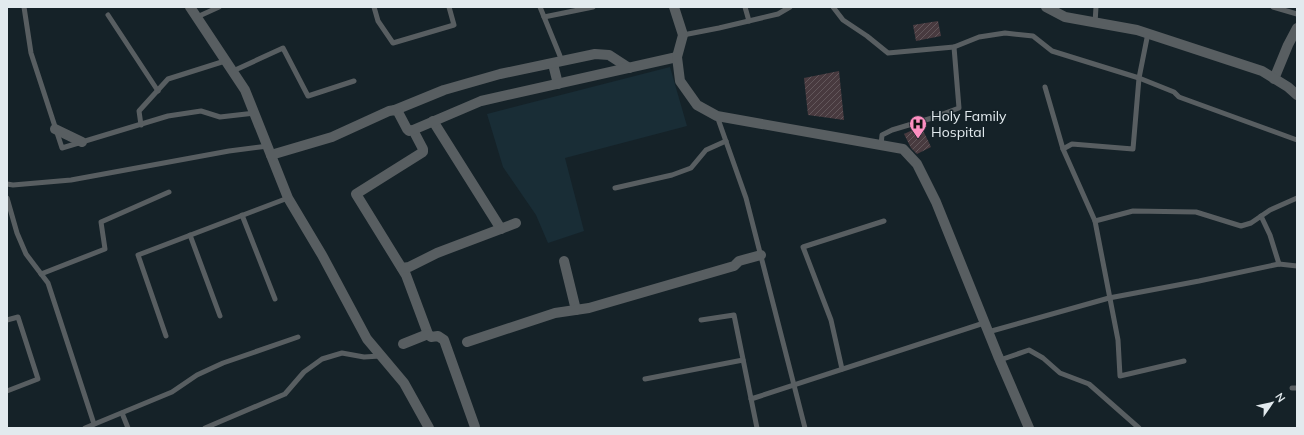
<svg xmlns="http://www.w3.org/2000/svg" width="1304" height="435" viewBox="0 0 1304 435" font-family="Mulish,sans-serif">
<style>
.built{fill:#192d36}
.building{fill:url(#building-hatch)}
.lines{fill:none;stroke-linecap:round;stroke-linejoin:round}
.service{stroke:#585e61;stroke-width:5}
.minor{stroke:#585e61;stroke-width:10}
.tertiary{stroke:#585e61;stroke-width:10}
.labels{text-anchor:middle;stroke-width:3;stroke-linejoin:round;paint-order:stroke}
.poi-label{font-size:14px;fill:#e2eaee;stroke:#152228;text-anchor:start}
</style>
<defs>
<pattern id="building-hatch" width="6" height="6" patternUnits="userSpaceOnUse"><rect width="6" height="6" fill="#483a3f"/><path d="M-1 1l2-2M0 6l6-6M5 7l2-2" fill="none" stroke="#62575b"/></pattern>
</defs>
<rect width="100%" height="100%" fill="#152228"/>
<!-- built -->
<path class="built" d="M670 67 687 126 565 158 584 231 548 243 536 215 503 167 487 114Z"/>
<!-- building -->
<g class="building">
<path d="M938 21 941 36 916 41 913 25Z"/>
<path d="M839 71 844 120 808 115 804 78Z"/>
<path d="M921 126 931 147 917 154 911 148 904 134Z"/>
</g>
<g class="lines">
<!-- service -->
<g class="service">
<path d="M24 7 31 53 62 148 168 116 201 111 220 117 255 113"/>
<path d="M374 7 378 21 393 43 454 25 449 7"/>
<path d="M540 7 560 56"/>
<path d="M745 7 749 21"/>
<path d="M833 7 843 20 867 36 888 53 954 47 959 108 932 118 892 130 882 135 881 145"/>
<path d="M1273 7 1297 14"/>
<path d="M108 15 158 91"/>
<path d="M197 17 219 7"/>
<path d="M544 17 593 7"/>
<path d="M1095 23 1096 7"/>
<path d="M683 35 719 28 778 14 790 7"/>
<path d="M954 47 979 37 1005 33 1033 36 1052 51 1139 78 1174 92 1179 97 1297 140"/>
<path d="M233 71 283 48 308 96 354 81"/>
<path d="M1045 87 1063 149 1095 221 1118 340 1120 376 1184 361"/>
<path d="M717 116 746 198 805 428"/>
<path d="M141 125 139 111 168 79 225 61"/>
<path d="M1063 149 1072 144 1133 149 1139 78 1148 33"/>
<path d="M7 184 13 185 71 180 229 151 268 146"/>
<path d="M615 188 672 175 691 168 706 150 726 141"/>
<path d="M7 198 17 233 26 254 48 283 94 424"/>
<path d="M242 215 275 299"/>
<path d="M1261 216 1270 235 1279 264"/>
<path d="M1095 221 1133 211 1196 212 1241 226 1251 223 1270 210 1297 198"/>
<path d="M190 235 220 316"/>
<path d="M41 274 105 249 101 222 169 192"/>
<path d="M7 320 18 317 38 379 7 391"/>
<path d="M701 320 734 315 757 428"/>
<path d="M988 332 1109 298 1199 281 1279 264 1297 266"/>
<path d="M166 336 138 255 288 198"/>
<path d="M1000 360 1029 350 1043 358 1060 373 1089 384 1139 428"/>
<path d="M842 369 831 320 803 247 884 221"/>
<path d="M645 379 743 360"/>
<path d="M1292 388H1297"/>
<path d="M751 399 984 323"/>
<path d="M122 413 128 428"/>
<path d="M85 428 172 392 197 375 223 363 298 337"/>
<path d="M205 428 285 394 304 372 322 359 342 353 364 357 380 356"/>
</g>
<!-- minor -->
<g class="minor">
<path d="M190 7 245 90 288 198 322 255 367 339 404 383 429 428"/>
<path d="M553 64 558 84"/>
<path d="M1274 79 1288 45 1297 28"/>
<path d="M395 110 444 90 500 74 595 54 609 55 629 68"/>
<path d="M433 121 501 229"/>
<path d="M55 129 82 142"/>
<path d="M413 130 423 149V152L356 194 406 275 428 334"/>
<path d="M271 155 332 137 389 111 395 110 398 112 407 129 409 131 413 130 481 101 677 57"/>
<path d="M564 261 576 310"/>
<path d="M402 268 409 267 437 253 516 223"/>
<path d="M467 342 555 313 589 308 734 266 739 261 761 255"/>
<path d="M403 344 428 334 431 337 438 336 444 340 475 427"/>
</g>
<!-- tertiary -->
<g class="tertiary">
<path d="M674 7 683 35 677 57 680 81 697 105 717 116 903 149 917 164 936 202 998 356 1029 428"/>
<path d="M1046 7 1065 17 1137 30 1262 71 1288 87 1297 95"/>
</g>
</g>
<!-- icons -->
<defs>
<g id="hospital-pin" transform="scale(0.9)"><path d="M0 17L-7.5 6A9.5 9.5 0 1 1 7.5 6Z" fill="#fc8fc1" stroke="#152228"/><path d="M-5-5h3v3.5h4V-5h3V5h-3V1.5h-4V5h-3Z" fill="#111"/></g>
</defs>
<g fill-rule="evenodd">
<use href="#hospital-pin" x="918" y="124"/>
</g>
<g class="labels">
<!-- poi labels -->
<g class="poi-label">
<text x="931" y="121">Holy Family<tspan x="931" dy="16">Hospital</tspan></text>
</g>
</g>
<!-- border -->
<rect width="1304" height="435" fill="none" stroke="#e2eaee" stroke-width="16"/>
<!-- north arrow -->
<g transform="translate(1272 403) rotate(56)" stroke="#152228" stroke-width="3" paint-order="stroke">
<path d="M0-3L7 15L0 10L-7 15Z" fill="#e2eaee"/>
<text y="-6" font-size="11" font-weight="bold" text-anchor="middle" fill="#e2eaee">N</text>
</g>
</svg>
